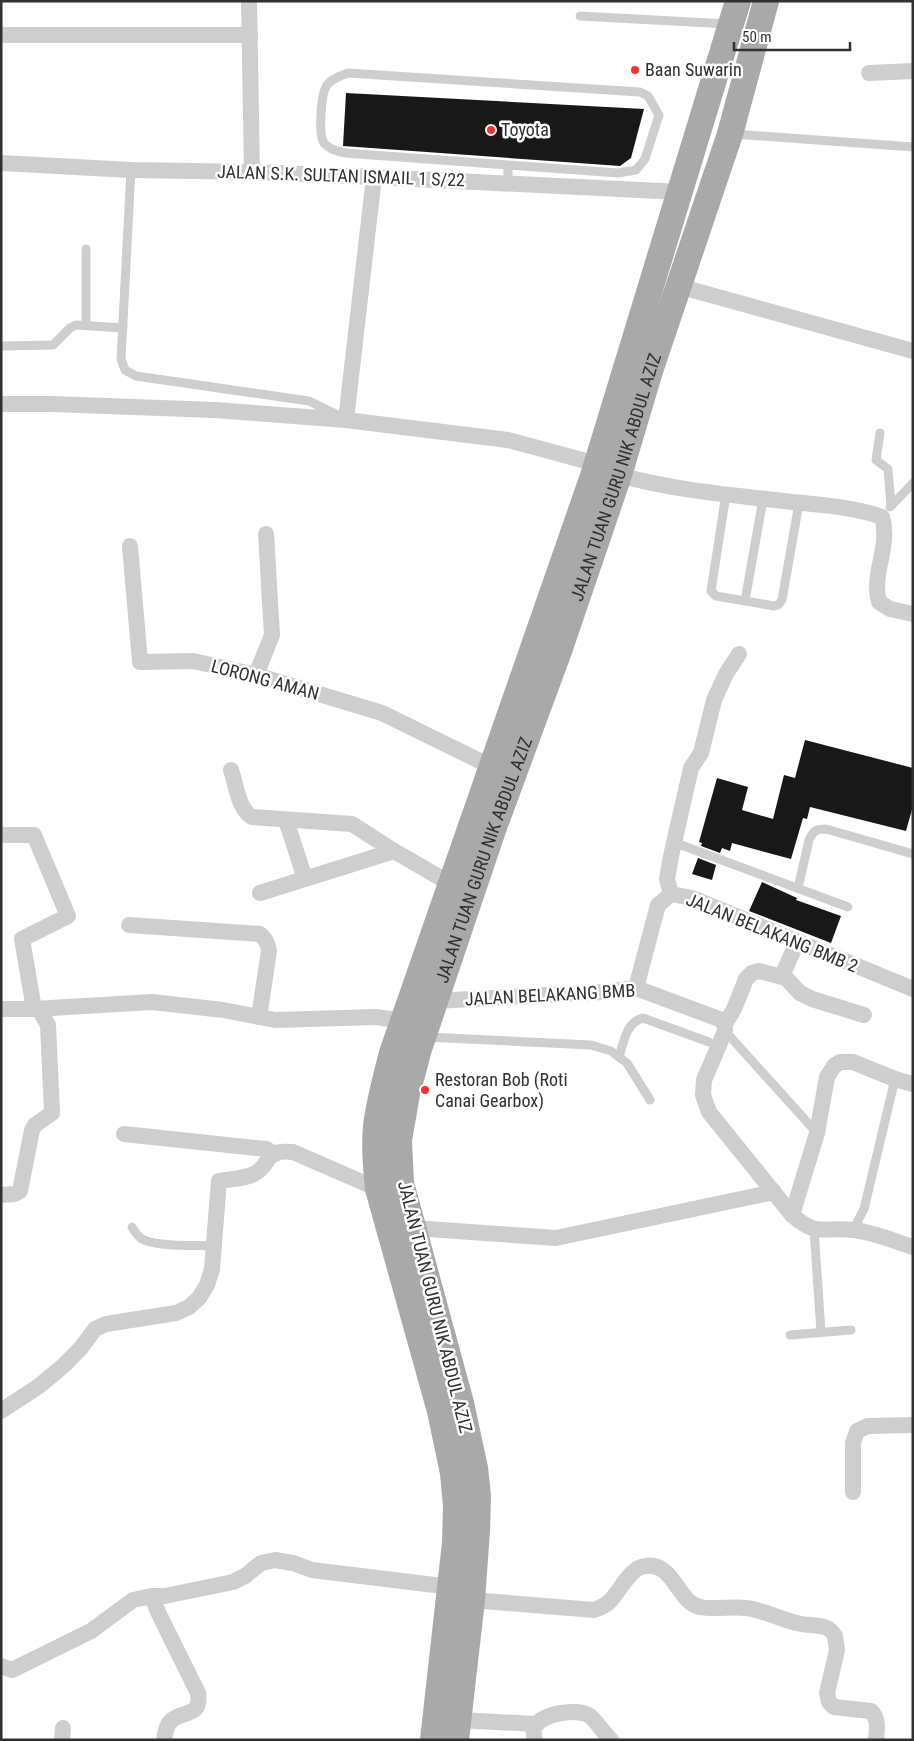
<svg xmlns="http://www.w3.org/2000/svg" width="914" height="1741" viewBox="0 0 914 1741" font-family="'Roboto Condensed',sans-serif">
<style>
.building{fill:#181818}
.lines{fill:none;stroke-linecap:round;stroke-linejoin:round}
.service{stroke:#cecece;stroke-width:9}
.minor{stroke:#cecece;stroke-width:16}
.primary{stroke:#a9a9a9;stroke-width:26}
.poi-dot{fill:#f43428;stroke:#fff;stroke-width:2}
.labels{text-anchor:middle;stroke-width:5;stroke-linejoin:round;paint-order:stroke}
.poi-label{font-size:18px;fill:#313131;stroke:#fff;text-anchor:start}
.street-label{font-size:18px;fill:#313131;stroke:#fff}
</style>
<rect width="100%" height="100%" fill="#fff"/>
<!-- building -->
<g class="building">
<path d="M346 93 644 109 631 158 620 166 343 146Z"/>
<path d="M805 740 913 768V806L906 831 810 807 807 819 803 818 791 859 732 843 730 851 722 848 720 853 701 846 702 843 699 842 717 778 748 787 742 810 773 819 784 775 795 778Z"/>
<path d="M698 858 716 865 712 880 692 874Z"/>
<path d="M762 882 797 898 796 900 841 916 831 943 749 911Z"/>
</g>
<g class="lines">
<!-- service -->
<g class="service">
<path d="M580 16 728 24"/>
<path d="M733 134 913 147"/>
<path d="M508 165 345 153C337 151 330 150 324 143 318 135 321 93 327 85 332 78 341 76 348 73L640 92 648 96 659 115 645 159 636 170 618 173 508 165V183"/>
<path d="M131 170 121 359 125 370 136 376 309 401 340 416"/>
<path d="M86 325V249"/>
<path d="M1 346 53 345 70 328 76 325 123 328"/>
<path d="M880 433 876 460 888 469 891 506"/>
<path d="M726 494 711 591 716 596 774 606 778 605 782 600 799 503"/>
<path d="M890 507 913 483"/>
<path d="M745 601 763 499"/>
<path d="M673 842 848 907"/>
<path d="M798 888 809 840C813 831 816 829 826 829L913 854"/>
<path d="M725 1031 817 1133"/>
<path d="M426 1037 591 1045 611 1051 627 1063 650 1100"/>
<path d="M619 1057C624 1042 626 1022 643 1018L709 1042"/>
<path d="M132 1227C135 1232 137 1236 142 1239 155 1247 197 1245 214 1246"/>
<path d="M814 1229 821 1332"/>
<path d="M853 1230 864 1209 895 1079"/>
<path d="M790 1335 851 1330"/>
</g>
<!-- minor -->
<g class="minor">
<path d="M249 1 252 172"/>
<path d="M1 35H250"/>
<path d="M869 73 913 71"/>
<path d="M1 163 131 170 252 172 374 177 680 192"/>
<path d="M678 286 913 351"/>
<path d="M1 404H52L215 410 346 420 508 440 597 464"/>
<path d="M346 420 374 177"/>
<path d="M619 475C673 490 729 495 784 501 816 505 852 506 882 517 891 545 871 574 879 602L890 609 913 614"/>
<path d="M130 546 140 662 193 661 256 675 382 713 492 767"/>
<path d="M256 675 272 635 266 534"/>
<path d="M231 770C236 784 238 809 252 817L352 824 394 851"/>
<path d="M286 820 305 879"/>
<path d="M1 835H34L68 916 22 939 34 1009"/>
<path d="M260 893 394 851 451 884"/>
<path d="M671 894 667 879 671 856 691 768 701 753 714 700 726 674 739 654"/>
<path d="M129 925 260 934C266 940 268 943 269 951L259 1017"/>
<path d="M782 976 797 942"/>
<path d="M636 988 658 905 671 894 692 898 913 989"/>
<path d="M435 1001 603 992 636 988 719 1019 725 1024V1031L704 1080 703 1095 709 1112 792 1215C818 1238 824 1226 853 1230 873 1232 894 1241 913 1247"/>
<path d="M1 1009H34L152 1002 223 1010 275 1020 376 1017 403 1021"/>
<path d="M725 1024 734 1009 746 979 752 973 759 971 786 978 800 993 812 999 864 1015"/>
<path d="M124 1134 266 1149 275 1154"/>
<path d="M1 1195 15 1194 20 1191 32 1130 35 1125 52 1113 48 1025 39 1009"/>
<path d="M792 1215 817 1133 827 1077 834 1066 840 1062H853L895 1079 913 1084"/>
<path d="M413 1228 556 1238 774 1192"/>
<path d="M1 1411 39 1386 62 1367 80 1349 95 1329 106 1324 176 1313 189 1307 199 1298 207 1285 212 1269 219 1181C230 1179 244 1179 254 1174 273 1164 262 1149 293 1152L378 1189"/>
<path d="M853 1492V1443L857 1431 868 1426 913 1425"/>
<path d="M152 1596 158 1612 198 1693C202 1718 182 1710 171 1721 166 1726 165 1733 164 1740"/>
<path d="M472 1600 594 1610C600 1608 605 1606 610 1601 619 1592 629 1571 641 1567 673 1557 677 1603 700 1607 715 1610 731 1606 746 1608 764 1610 779 1619 797 1623 806 1626 818 1624 827 1628 830 1629 833 1633 835 1636L837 1650 827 1693 829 1702 834 1707 871 1711C879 1719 877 1729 876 1740"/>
<path d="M1 1666 12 1670 91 1631 133 1600 152 1596H165L233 1582 245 1576 261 1563 275 1560 293 1563 312 1570 451 1587"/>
<path d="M459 1720 536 1724"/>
<path d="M62 1740 63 1728"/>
<path d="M535 1740C534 1735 532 1729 536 1725 544 1713 578 1708 590 1716 595 1720 605 1734 611 1740"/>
</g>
<!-- primary -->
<g class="primary">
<path d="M433 1740 455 1543 456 1506 453 1473 440 1411 378 1189C376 1168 374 1147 376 1126 379 1101 386 1077 392 1053L593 476 738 1"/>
<path id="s1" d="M456 1740 472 1600 477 1531 478 1496 475 1468 461 1403 401 1183 399 1140 407 1094 419 1049 493 830 559 651 619 475 650 371 730 134 766 1"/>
</g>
</g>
<!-- markers -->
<g class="poi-dot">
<circle cx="635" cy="70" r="5"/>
<circle cx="491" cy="130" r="5"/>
<circle cx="425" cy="1090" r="5"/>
</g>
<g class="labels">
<!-- poi labels -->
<g class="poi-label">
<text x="645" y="76">Baan Suwarin</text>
<text x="501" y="136">Toyota</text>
<text x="435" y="1086">Restoran Bob (Roti<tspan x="435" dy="21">Canai Gearbox)</tspan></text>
</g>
<!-- street labels -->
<g class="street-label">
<text transform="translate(341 176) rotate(2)" y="6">JALAN S.K. SULTAN ISMAIL 1 S/22</text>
<text dy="6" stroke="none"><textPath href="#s1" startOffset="1309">JALAN TUAN GURU NIK ABDUL AZIZ</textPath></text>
<text transform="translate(265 680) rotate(15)" y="6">LORONG AMAN</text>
<text dy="6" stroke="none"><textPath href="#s1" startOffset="904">JALAN TUAN GURU NIK ABDUL AZIZ</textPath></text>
<text transform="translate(772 933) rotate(22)" y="6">JALAN BELAKANG BMB 2</text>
<text transform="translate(550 995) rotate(-3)" y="6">JALAN BELAKANG BMB</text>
<text transform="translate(435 1307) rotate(76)" y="6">JALAN TUAN GURU NIK ABDUL AZIZ</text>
</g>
</g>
<!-- border -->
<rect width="914" height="1741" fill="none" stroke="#313131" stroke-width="5"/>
<!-- scale -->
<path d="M734 42v8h116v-8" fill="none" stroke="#313131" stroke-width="2.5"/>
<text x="742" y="42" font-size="15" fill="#313131" stroke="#ffffff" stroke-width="4" paint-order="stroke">50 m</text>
</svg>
